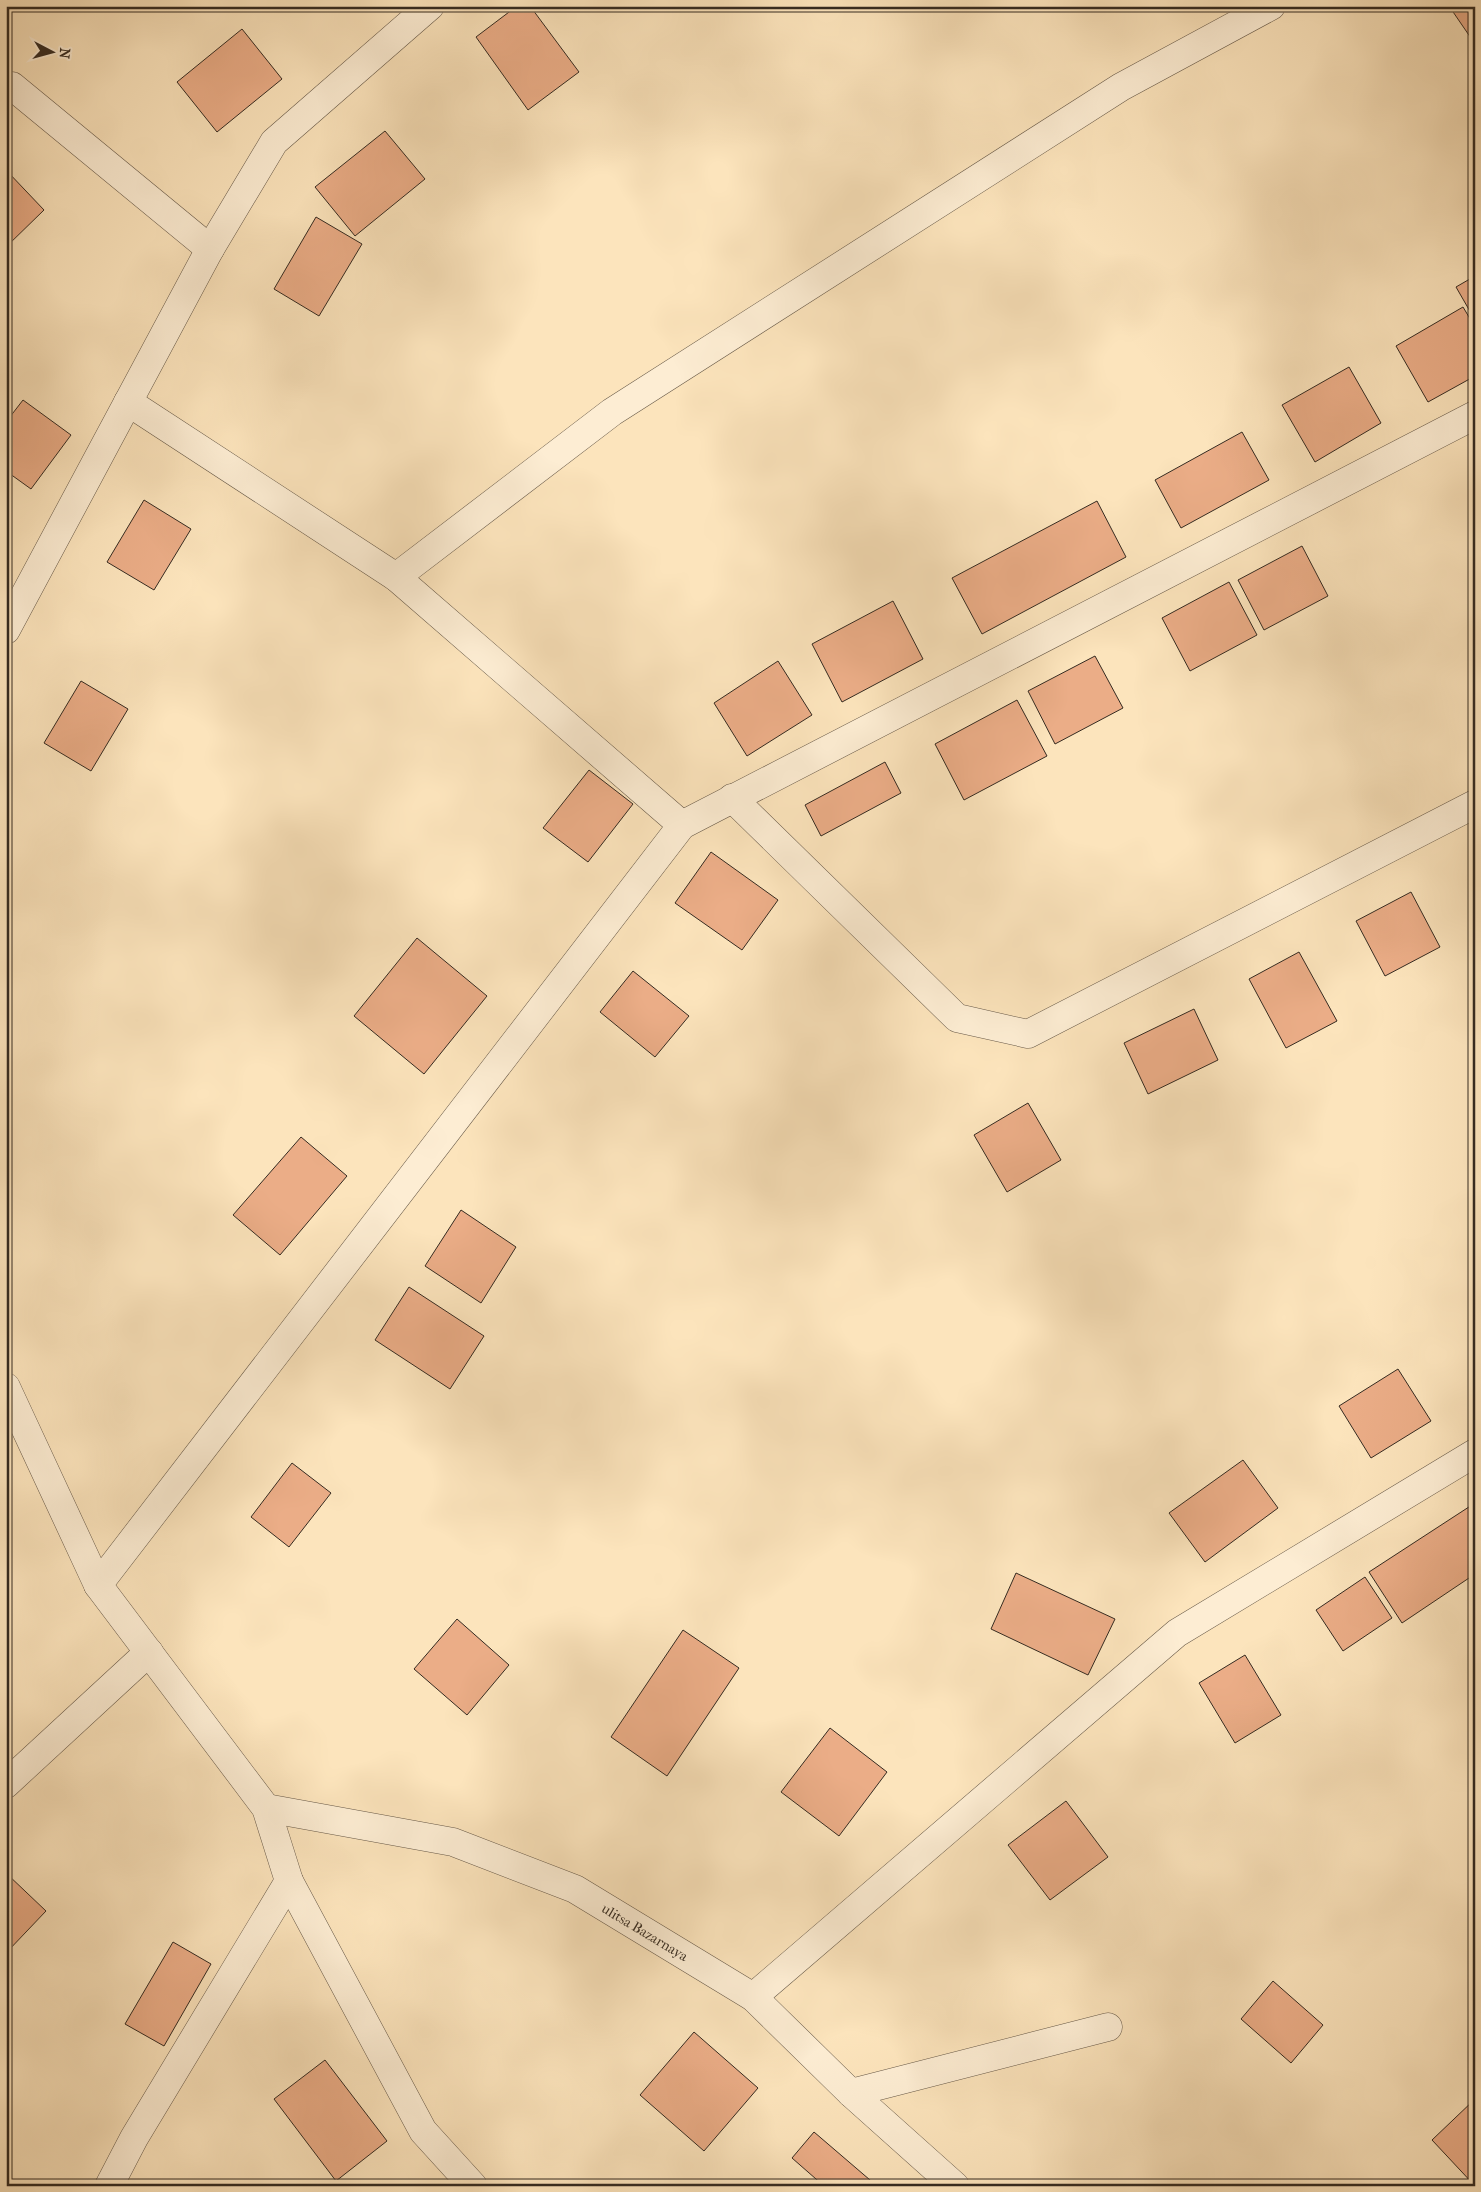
<svg xmlns="http://www.w3.org/2000/svg" width="1481" height="2192" viewBox="0 0 1481 2192" font-family="'IM FELL French Canon',serif">
<style>
.building{fill:#ebad87;stroke:#352b21}
.lines{fill:none;stroke-linecap:round;stroke-linejoin:round}
.minor-casing{stroke:#675948;stroke-width:29}
.minor{stroke:#fdedd3;stroke-width:28}
.labels{text-anchor:middle;stroke-width:5;stroke-linejoin:round;paint-order:stroke}
.street-label{font-size:14px;fill:#352b21;stroke:#fdedd3}
</style>
<rect width="100%" height="100%" fill="#fce4bc"/>
<filter id="stains"><feTurbulence type="fractalNoise" baseFrequency=".004" numOctaves="4"/><feColorMatrix values="0 0 0 0 .2 0 0 0 0 .09 0 0 0 0 .02 0 0 0 .5 -.17"/></filter>
<radialGradient id="worn" r=".72"><stop offset=".6" stop-color="#630" stop-opacity="0"/><stop offset="1" stop-color="#630" stop-opacity=".3"/></radialGradient>
<!-- building -->
<g class="building">
<path d="M517 6H530L579 72 528 110 476 37Z"/>
<path d="M1449 6H1475V44Z"/>
<path d="M242 29 282 79 217 132 177 82Z"/>
<path d="M385 131 425 179 355 236 315 187Z"/>
<path d="M6 170 44 210 6 247Z"/>
<path d="M316 217 362 244 319 316 274 289Z"/>
<path d="M1475 276V320L1456 287Z"/>
<path d="M1463 307 1475 327V376L1428 402 1396 346Z"/>
<path d="M1349 367 1381 423 1315 462 1282 405Z"/>
<path d="M23 400 71 435 31 489 6 471V422Z"/>
<path d="M1242 432 1269 480 1181 528 1155 480Z"/>
<path d="M144 500 191 529 154 590 107 562Z"/>
<path d="M1097 501 1126 557 982 634 952 578Z"/>
<path d="M1302 546 1328 596 1264 630 1238 580Z"/>
<path d="M1229 582 1257 635 1190 671 1162 618Z"/>
<path d="M893 601 923 659 842 702 812 644Z"/>
<path d="M1095 656 1123 708 1055 744 1028 691Z"/>
<path d="M778 661 812 715 747 756 714 703Z"/>
<path d="M81 681 128 709 91 771 44 743Z"/>
<path d="M1017 700 1047 756 964 800 935 744Z"/>
<path d="M885 762 901 793 821 836 805 805Z"/>
<path d="M589 770 633 804 588 862 543 828Z"/>
<path d="M711 852 778 900 742 950 675 903Z"/>
<path d="M1411 892 1440 947 1385 976 1356 921Z"/>
<path d="M417 938 487 996 424 1074 354 1016Z"/>
<path d="M1299 952 1337 1021 1286 1048 1249 979Z"/>
<path d="M633 971 689 1016 655 1057 600 1012Z"/>
<path d="M1194 1009 1218 1060 1148 1094 1124 1043Z"/>
<path d="M1028 1103 1061 1160 1007 1192 974 1135Z"/>
<path d="M301 1137 347 1176 280 1255 233 1215Z"/>
<path d="M461 1210 516 1247 481 1303 425 1266Z"/>
<path d="M409 1287 484 1336 450 1389 375 1340Z"/>
<path d="M1398 1369 1431 1421 1371 1458 1339 1406Z"/>
<path d="M1243 1460 1278 1508 1205 1562 1169 1513Z"/>
<path d="M292 1463 331 1493 289 1547 251 1517Z"/>
<path d="M1475 1503V1574L1402 1623 1369 1572Z"/>
<path d="M1016 1573 1115 1619 1088 1675 991 1629Z"/>
<path d="M1365 1577 1392 1618 1343 1651 1316 1610Z"/>
<path d="M457 1619 509 1665 467 1715 414 1669Z"/>
<path d="M683 1630 739 1668 667 1776 611 1737Z"/>
<path d="M1245 1655 1281 1715 1235 1743 1199 1683Z"/>
<path d="M830 1728 887 1772 839 1836 781 1792Z"/>
<path d="M1066 1801 1108 1857 1050 1900 1008 1845Z"/>
<path d="M6 1873 46 1911 6 1953Z"/>
<path d="M173 1942 211 1964 164 2046 125 2024Z"/>
<path d="M1273 1981 1323 2025 1291 2063 1241 2019Z"/>
<path d="M694 2032 758 2088 704 2151 640 2095Z"/>
<path d="M325 2060 387 2141 336 2181 274 2099Z"/>
<path d="M1475 2099V2186L1432 2140Z"/>
<path d="M814 2132 877 2186H824L792 2158Z"/>
</g>
<g class="lines">
<!-- minor casing -->
<g class="minor-casing">
<g id="minor">
<path d="M12 86 210 249"/>
<path d="M128 402 396 577 682 825"/>
<path d="M396 577 612 412 1121 87 1271 6"/>
<path d="M6 630 210 249 274 142 430 6"/>
<path d="M732 798 957 1018 1028 1034 1475 804"/>
<path d="M6 1387 98 1585 266 1808 289 1881 423 2131 473 2186"/>
<path d="M98 1585 682 825 1475 415"/>
<path d="M6 1784 149 1652"/>
<path d="M266 1808 453 1842 575 1889 753 1997 851 2093 955 2186"/>
<path d="M753 1997 1177 1633 1475 1453"/>
<path d="M851 2093 1108 2027"/>
<path d="M109 2186 134 2138 289 1881"/>
</g>
</g>
<!-- minor -->
<use href="#minor" class="minor"/>
</g>
<g class="labels">
<!-- street labels -->
<g class="street-label">
<text transform="translate(645 1932) rotate(31)" y="5">ulitsa Bazarnaya</text>
</g>
</g>
<!-- margin -->
<rect width="1481" height="2192" fill="none" stroke="#fce4bc" stroke-width="25"/>
<rect x="8" y="8" width="1466" height="2177" fill="none" stroke="#352b21" stroke-width="2.5"/>
<rect x="12" y="12" width="1456" height="2167" fill="none" stroke="#352b21"/>
<!-- north arrow -->
<g transform="translate(52 52) rotate(96)" stroke="#fdedd3" stroke-width="4" paint-order="stroke">
<path d="M0-4L9 19L0 12L-9 19Z" fill="#352b21"/>
<text y="-8" font-size="14" font-weight="bold" text-anchor="middle" fill="#352b21">N</text>
</g>
<rect width="100%" height="100%" filter="url(#stains)"/>
<rect width="100%" height="100%" fill="url(#worn)"/>
</svg>
